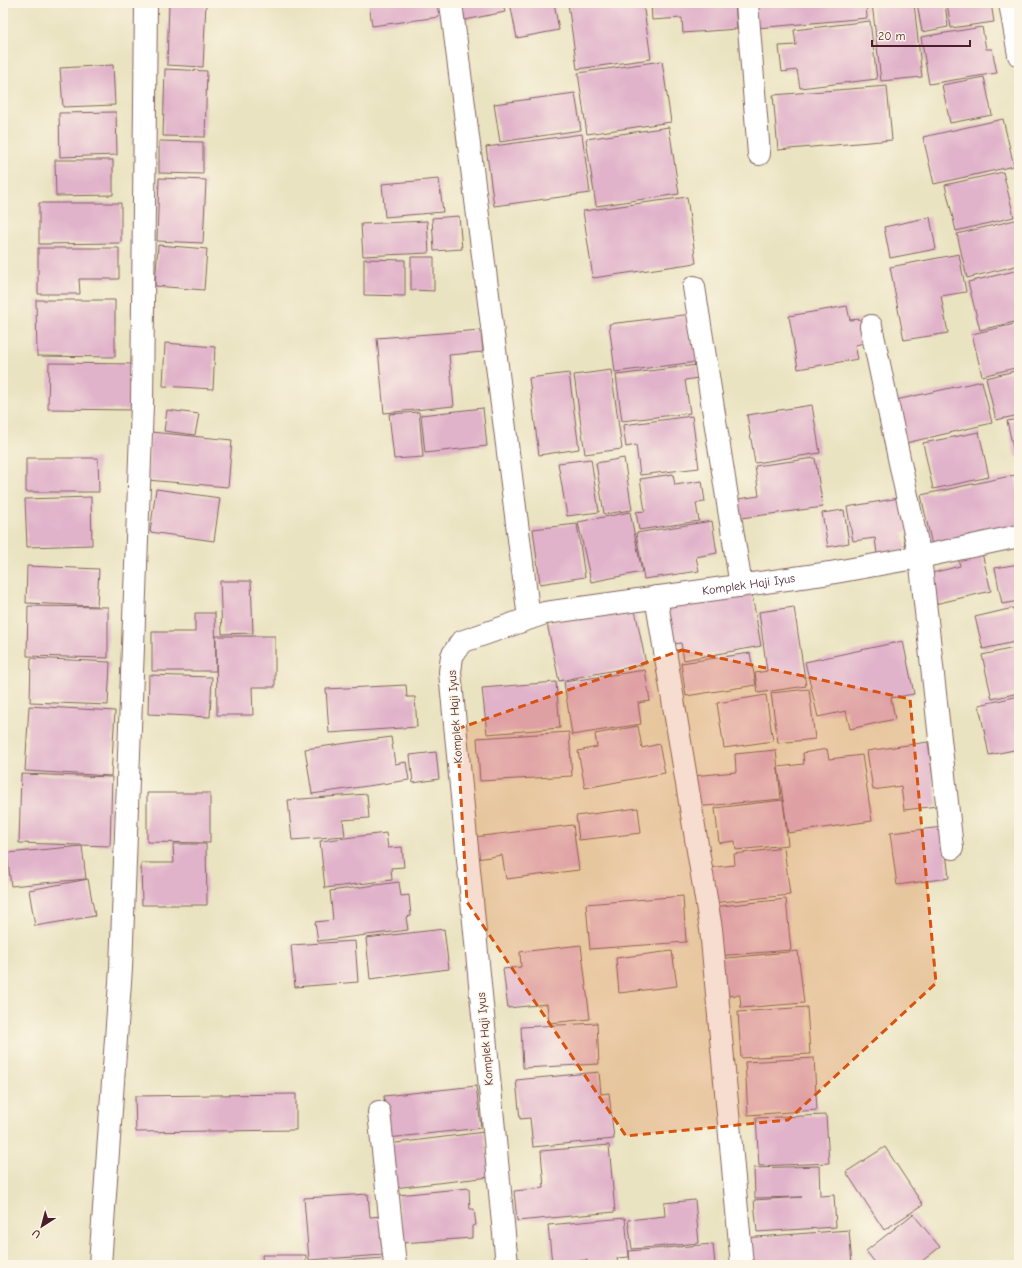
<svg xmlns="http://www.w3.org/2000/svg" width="1022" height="1268" viewBox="0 0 1022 1268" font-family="'Comic Neue',sans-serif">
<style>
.building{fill:#e1b3ca}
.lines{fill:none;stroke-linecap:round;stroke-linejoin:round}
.street-casing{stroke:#826460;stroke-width:24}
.street{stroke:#fff;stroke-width:22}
.marked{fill:#d8530f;fill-opacity:0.2;stroke:#d8530f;stroke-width:3;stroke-dasharray:8 5;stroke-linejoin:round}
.labels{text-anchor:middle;stroke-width:3;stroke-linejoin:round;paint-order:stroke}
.street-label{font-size:12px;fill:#4a1f2b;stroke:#fcf5e5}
</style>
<rect width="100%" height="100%" fill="#fcf5e5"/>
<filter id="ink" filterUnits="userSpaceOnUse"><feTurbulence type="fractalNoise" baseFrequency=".025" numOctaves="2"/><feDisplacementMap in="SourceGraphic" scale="8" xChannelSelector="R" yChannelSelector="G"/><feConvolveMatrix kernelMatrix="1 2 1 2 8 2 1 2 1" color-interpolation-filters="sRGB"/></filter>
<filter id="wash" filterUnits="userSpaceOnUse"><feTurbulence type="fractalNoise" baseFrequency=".012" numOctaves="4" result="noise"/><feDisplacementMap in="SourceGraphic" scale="16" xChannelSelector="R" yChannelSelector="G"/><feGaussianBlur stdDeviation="0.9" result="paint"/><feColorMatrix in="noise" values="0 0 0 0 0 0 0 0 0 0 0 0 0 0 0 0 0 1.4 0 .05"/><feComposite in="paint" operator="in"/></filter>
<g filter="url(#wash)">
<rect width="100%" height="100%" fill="#eae3c1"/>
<g id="blocks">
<!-- building -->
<g class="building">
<path d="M169 3H206L203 67 167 65Z"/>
<path d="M369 3H437L439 17 372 26Z"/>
<path d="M462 3H503L505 12 465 20Z"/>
<path d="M510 3H554L559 30 517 38Z"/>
<path d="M568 3H643L651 59 577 69Z"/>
<path d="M651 3H735L737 29 683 33 682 18 652 20Z"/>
<path d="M755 3H866L867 18 757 28Z"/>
<path d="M872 3H914L922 77 881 81Z"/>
<path d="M917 3H945L948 27 922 32Z"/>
<path d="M947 3H991L994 22 951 28Z"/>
<path d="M870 21 877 79 800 88 797 70 782 72 779 46 796 45 794 30Z"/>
<path d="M982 27 986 49H992L997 73 929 84 921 37Z"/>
<path d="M662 61 671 122 587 134 578 73Z"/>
<path d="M113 65 115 105 63 107 60 68Z"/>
<path d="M165 69 207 71 205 137 163 136Z"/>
<path d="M984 77 992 115 950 123 942 85Z"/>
<path d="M887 86 892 140 778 150 773 95Z"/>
<path d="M575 93 581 130 500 142 494 104Z"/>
<path d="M116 112 117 155 60 157 59 113Z"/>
<path d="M1003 119 1014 166 934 184 923 137Z"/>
<path d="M669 127 679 194 596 206 586 139Z"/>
<path d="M582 134 590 193 494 206 486 147Z"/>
<path d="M159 141 203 142V174L159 173Z"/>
<path d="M55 160H113V195L56 196Z"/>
<path d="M1003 172 1014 217 956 231 945 185Z"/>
<path d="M159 178 206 180 203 243 157 241Z"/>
<path d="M439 179 443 212 385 217 382 184Z"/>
<path d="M687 197 696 263 593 278 583 211Z"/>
<path d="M39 203H121V243L39 244Z"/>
<path d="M459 216 462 249 434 251 432 218Z"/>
<path d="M930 217 936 249 890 258 884 227Z"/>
<path d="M1019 219V265L967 278 957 234Z"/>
<path d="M427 221 429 253 363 256 361 224Z"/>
<path d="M158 245 207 249 204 290 155 286Z"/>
<path d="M38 248H119V279H79L80 294H38Z"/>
<path d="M959 254 966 292 941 296 948 333 904 340 890 267Z"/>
<path d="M411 257H434V291L411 290Z"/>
<path d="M364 259 405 260V296L364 295Z"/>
<path d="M1019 270V321L980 330 968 282Z"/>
<path d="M36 300H115V357L37 356Z"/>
<path d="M847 306 850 320 860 319 865 343 855 345 858 359 798 369 789 316Z"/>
<path d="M692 314 697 362 615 372 609 324Z"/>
<path d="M1019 323V367L982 376 972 334Z"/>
<path d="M481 330 483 352 449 355 454 406 384 413 377 338Z"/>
<path d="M165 343 215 347 213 389 163 386Z"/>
<path d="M49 363 137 364V410L48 409Z"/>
<path d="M697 365 698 378 685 380 690 413 622 421 616 375Z"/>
<path d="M611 370 622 449 585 454 574 375Z"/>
<path d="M1019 370V415L996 420 986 378Z"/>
<path d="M569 373 579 449 539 455 529 378Z"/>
<path d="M982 381 992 423 906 443 896 400Z"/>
<path d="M812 405 820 453 755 463 747 415Z"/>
<path d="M483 408 487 446 425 453 421 415Z"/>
<path d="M167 410 199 414 195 435 164 431Z"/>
<path d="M419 412 423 457 394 459 389 414Z"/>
<path d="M692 416 699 468 640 475 636 445 626 447 623 425Z"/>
<path d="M1019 419V456L1015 457 1007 421Z"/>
<path d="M151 432 232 440 228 487 147 480Z"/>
<path d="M979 432 989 477 933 489 923 443Z"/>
<path d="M26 458H98L99 492H26Z"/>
<path d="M624 458 632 510 604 514 596 463Z"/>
<path d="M815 458 823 507 741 518 738 499 759 496 755 466Z"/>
<path d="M591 459 599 512 567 516 558 463Z"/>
<path d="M673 474 675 485 702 481 705 502 696 503 699 521 639 530 636 512 645 511 640 479Z"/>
<path d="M1015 475 1019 493V532L933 550 921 495Z"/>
<path d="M156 489 220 498 214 541 150 532Z"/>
<path d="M91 497 92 545 27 547 25 499Z"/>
<path d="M905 497 910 530 903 532 906 550 877 554 875 538 853 541 847 507Z"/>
<path d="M844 510 849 543 828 547 822 513Z"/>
<path d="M630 512 642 572 591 582 578 522Z"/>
<path d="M712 521 717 553 696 557 699 571 644 579 636 533Z"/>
<path d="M577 524 585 577 540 584 533 529Z"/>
<path d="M982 553 991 591 935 604 928 574 960 566 958 558Z"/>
<path d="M1019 564V601L1002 604 995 568Z"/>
<path d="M27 566 99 569 97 606 26 603Z"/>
<path d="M220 581H251L253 633 222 634Z"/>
<path d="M751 588 761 646 684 660 681 643 667 645 659 605Z"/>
<path d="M634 605 646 664 559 681 547 623Z"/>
<path d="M28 606 108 607V658L27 656Z"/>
<path d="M794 607 806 686 758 693 755 673 767 671 759 612Z"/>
<path d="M1013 608 1019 633V641L983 649 975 617Z"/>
<path d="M195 613H215L216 671H152V632H195Z"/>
<path d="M216 636H275V687H252L253 715H217Z"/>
<path d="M903 641 914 694 891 698 895 719 850 729 846 711 818 717 805 662Z"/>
<path d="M1019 647V693L992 699 982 655Z"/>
<path d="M750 653 756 685 686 696 681 663Z"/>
<path d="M31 658 110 662 108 705 30 702Z"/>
<path d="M645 670 650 701 638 703 641 724 572 735 564 682Z"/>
<path d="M149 675 212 677 210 717 148 714Z"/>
<path d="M556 682 560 728 487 734 482 688Z"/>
<path d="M406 685 407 697H415L417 727 329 733 326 689Z"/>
<path d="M809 689 815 739 778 743 771 693Z"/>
<path d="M766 695 773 741 724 748 717 703Z"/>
<path d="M1019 696V749L989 755 979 705Z"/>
<path d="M29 706 115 711 111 776 25 771Z"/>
<path d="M638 726 642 748 659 744 665 773 585 788 578 751 597 747 595 734Z"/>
<path d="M569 732 572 776 480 781 477 738Z"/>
<path d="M391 737 395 764 406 762 409 780 312 794 305 749Z"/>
<path d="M928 742 937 806 904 810 901 786 873 790 867 751Z"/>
<path d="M827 749 829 759 862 755 872 821 788 833 778 767 804 764 803 753Z"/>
<path d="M776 750 781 799 695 807 692 776 736 772 735 754Z"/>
<path d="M436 752 439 779 413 783 410 755Z"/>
<path d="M21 774 112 777 110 846 19 843Z"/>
<path d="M147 793H210V843L147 842Z"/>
<path d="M367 794 369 818 343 820 345 836 292 840 288 800Z"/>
<path d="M783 800 788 845 736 850 735 841 719 843 715 808Z"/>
<path d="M638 808 641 833 579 840 576 816Z"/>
<path d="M573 825 579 870 506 879 502 855 477 859 474 837Z"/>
<path d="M943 827 949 878 897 885 890 833Z"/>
<path d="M386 833 388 848 402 847 404 867 391 868 392 880 325 888 320 841Z"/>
<path d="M173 844H206L207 905H142L141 863H174Z"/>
<path d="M82 846 86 879 11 886 7 853Z"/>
<path d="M784 848 790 895 711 903 707 868 735 865 734 854Z"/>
<path d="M88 879 95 916 35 926 29 890Z"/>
<path d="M399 882 401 896 409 895 411 916 406 917 408 930 318 941 315 922 333 920 330 891Z"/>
<path d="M683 896 686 942 590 949 586 904Z"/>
<path d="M786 899 791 950 717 956 712 907Z"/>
<path d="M444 929 449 969 370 979 366 938Z"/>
<path d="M355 941 358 982 295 987 291 945Z"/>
<path d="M581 945 590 1019 549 1023 547 1004 508 1008 503 969 521 967 520 952Z"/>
<path d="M672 951 677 986 619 993 616 958Z"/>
<path d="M798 951 804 1003 741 1008 740 995 721 996 717 959Z"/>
<path d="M807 1007 810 1054 741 1058 738 1012Z"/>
<path d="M597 1023 599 1064 523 1068 521 1027Z"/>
<path d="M814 1058 817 1110 748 1115 745 1062Z"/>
<path d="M599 1072 601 1094 609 1093 614 1139 533 1147 530 1118 520 1119 516 1080Z"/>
<path d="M476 1086 481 1128 388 1138 384 1096Z"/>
<path d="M296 1094V1130L136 1132 135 1096Z"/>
<path d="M826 1115 829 1163 759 1166 756 1118Z"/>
<path d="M484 1132 490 1177 394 1188 388 1144Z"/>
<path d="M609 1145 615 1212 517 1221 514 1191 544 1188 541 1151Z"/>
<path d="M885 1147 923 1205 884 1230 846 1172Z"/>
<path d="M819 1166 820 1196 834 1195 836 1227 757 1232 754 1200 802 1197 755 1198 754 1168Z"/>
<path d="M469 1188 470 1209H474L476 1225 472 1226V1238L402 1243 398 1195Z"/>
<path d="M368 1194 370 1217 382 1216 384 1255 309 1260 304 1198Z"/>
<path d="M695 1200 699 1243 632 1249 628 1220 665 1216 664 1203Z"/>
<path d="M913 1214 940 1247 917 1265H877L866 1251Z"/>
<path d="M625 1218 629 1257 617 1258 618 1265H587V1260L552 1263 548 1225Z"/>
<path d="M849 1230 852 1265H746L743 1238Z"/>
<path d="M713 1244 715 1265H630L629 1251Z"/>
<path d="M262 1255H306V1265H263Z"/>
<path d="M384 1258V1265H313V1263Z"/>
</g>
</g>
</g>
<g filter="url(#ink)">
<use href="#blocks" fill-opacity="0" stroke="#826460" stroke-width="1"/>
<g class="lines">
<!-- street casing -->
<g class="street-casing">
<g id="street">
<path d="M451 3 529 618"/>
<path d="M747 3 759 154"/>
<path d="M1010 3 1019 55"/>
<path d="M694 287 741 586"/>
<path d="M871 326 920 557 952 848"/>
<path d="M656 597 711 929 742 1265"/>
<path d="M379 1112 395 1265"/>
<path d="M100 1265 121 968 142 405 146 3"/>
<path id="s1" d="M507 1265 450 672 452 656 461 642 545 613 830 573 920 557 1019 536"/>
</g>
</g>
<!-- street -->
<use href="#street" class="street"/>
</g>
</g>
<!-- marked area -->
<path class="marked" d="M682 650 910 699 936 983 788 1120 626 1136 467 902 457 729Z"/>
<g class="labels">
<!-- street labels -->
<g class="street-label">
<text dy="4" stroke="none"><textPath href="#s1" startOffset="923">Komplek Haji Iyus</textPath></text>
<text transform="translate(455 717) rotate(-94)" y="4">Komplek Haji Iyus</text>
<text transform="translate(485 1039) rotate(-95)" y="4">Komplek Haji Iyus</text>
</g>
</g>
<!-- margin -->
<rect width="1022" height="1268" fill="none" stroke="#fcf5e5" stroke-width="16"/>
<!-- north arrow -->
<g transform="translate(42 1226) rotate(216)" stroke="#fcf5e5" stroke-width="3" paint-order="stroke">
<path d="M0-3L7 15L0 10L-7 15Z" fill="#4a1f2b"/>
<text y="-6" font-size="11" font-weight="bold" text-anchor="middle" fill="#4a1f2b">U</text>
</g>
<!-- scale -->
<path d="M872 40v6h98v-6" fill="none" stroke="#4a1f2b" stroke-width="2"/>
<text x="878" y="40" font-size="12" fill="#4a1f2b" stroke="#fcf5e5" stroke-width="3" paint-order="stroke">20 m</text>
</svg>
